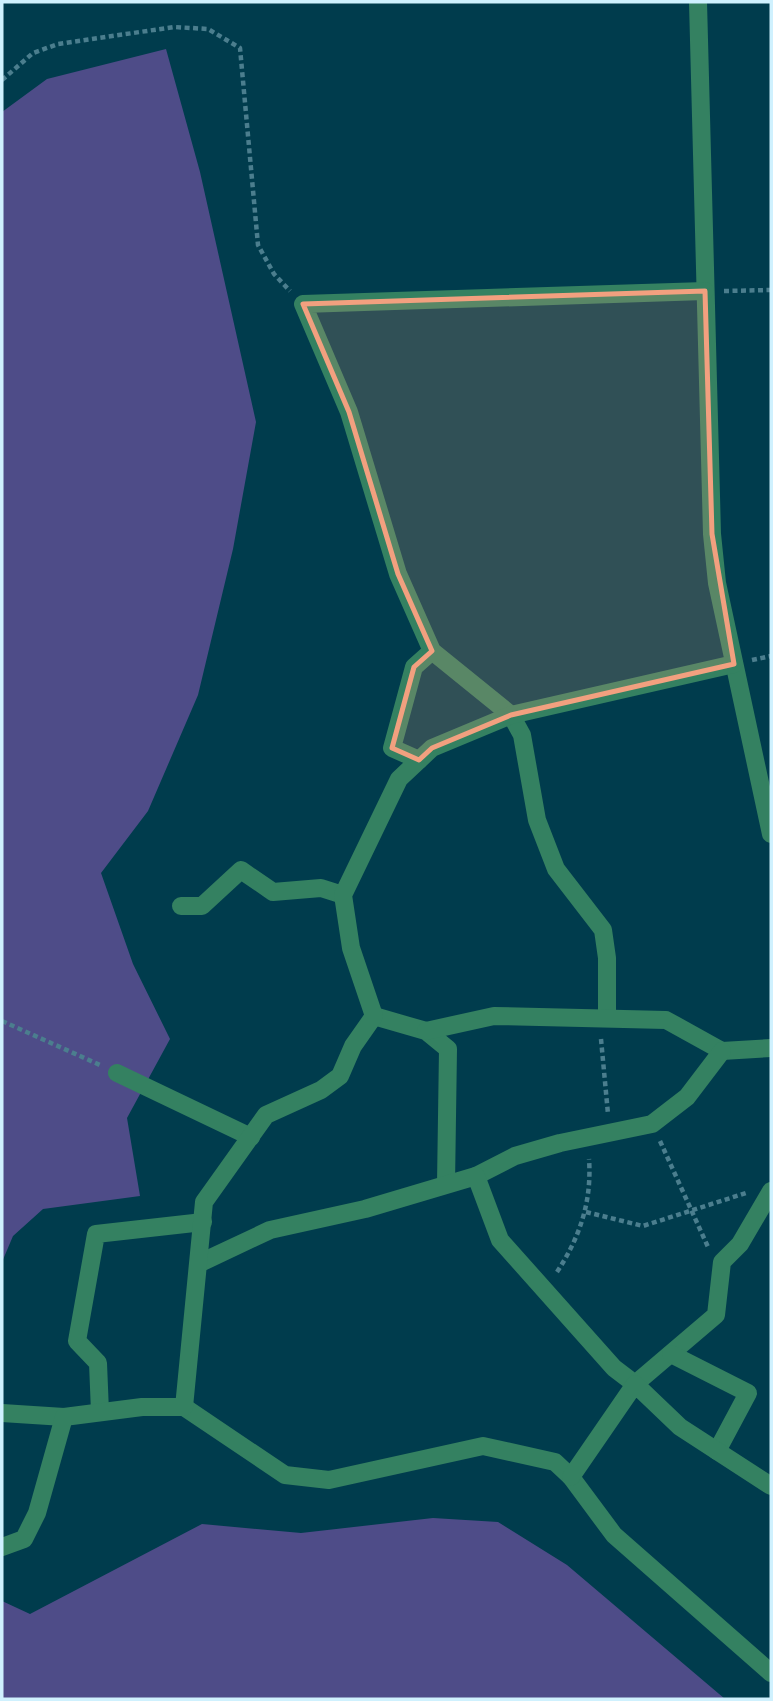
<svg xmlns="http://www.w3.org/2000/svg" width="773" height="1701" viewBox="0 0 773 1701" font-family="'PT Sans Narrow',sans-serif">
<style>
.green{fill:#4e4c88}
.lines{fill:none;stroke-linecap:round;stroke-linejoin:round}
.path{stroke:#4b7e8e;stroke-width:4.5;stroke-dasharray:5 3.5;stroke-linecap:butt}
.minor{stroke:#348161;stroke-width:18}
.marked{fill:#f2a07f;fill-opacity:0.2;stroke:#f2a07f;stroke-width:5;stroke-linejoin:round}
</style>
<rect width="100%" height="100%" fill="#003c4d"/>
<!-- green -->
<g class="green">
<path d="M166 49 200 172 256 422 233 549 198 695 148 811 101 873 133 964 170 1039 127 1118 140 1196 43 1209 13 1236 2 1262V112L47 79Z"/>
<path d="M433 1518 498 1522 567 1565 725 1699H2V1601L30 1614 202 1524 301 1533Z"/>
</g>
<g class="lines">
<!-- path -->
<g class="path">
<path d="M2 80 33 53 58 44 174 27 208 29 240 48 258 245 274 274 290 291"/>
<path d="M724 291 771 290"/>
<path d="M752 660 771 656"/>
<path d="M2 1021 100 1065"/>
<path d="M601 1039 608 1114"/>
<path d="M660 1141 708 1247"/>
<path d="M586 1212 643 1226 746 1193"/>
<path d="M557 1272C580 1237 592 1201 589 1159"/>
</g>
<!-- minor -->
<g class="minor">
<path d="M698 2 712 534 717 583 771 834"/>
<path d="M419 760 392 748 414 667 432 651"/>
<path d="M181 906H202L241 870 273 892 321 888 343 895"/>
<path d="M374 1016 426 1031 448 1049 446 1184"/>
<path d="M607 1018V958L603 930 556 869 537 820 522 735 511 715 432 651 398 574 349 412 303 304 705 291"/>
<path d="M426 1031 494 1016 666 1020 722 1051 771 1048"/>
<path d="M117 1073 251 1137"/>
<path d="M476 1176 515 1156 560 1143 652 1124 687 1097 722 1051"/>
<path d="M200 1263 270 1230 365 1209 476 1176 500 1240 614 1368 635 1384 716 1315 722 1262 740 1244 771 1191"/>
<path d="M671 1354 748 1393 717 1451"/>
<path d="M184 1407 285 1475 329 1480 483 1446 555 1462 571 1477 614 1535 771 1673"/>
<path d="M100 1412 98 1363 77 1341 96 1234 203 1222"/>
<path d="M2 1413 64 1417"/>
<path d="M571 1477 635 1384 680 1427 771 1486"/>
<path d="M2 1547 24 1539 37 1513 64 1417 142 1407H184L204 1202 266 1115 321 1090 340 1076 353 1046 374 1016 351 948 343 895 399 779 432 748 511 715 734 664"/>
</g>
</g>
<!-- marked area -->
<path class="marked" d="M705 291 712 534 734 664 511 715 432 748 419 760 392 748 414 667 432 651 398 574 349 412 303 304Z"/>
<!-- border -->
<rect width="773" height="1701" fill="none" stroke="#cff1fe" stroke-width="7"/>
</svg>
